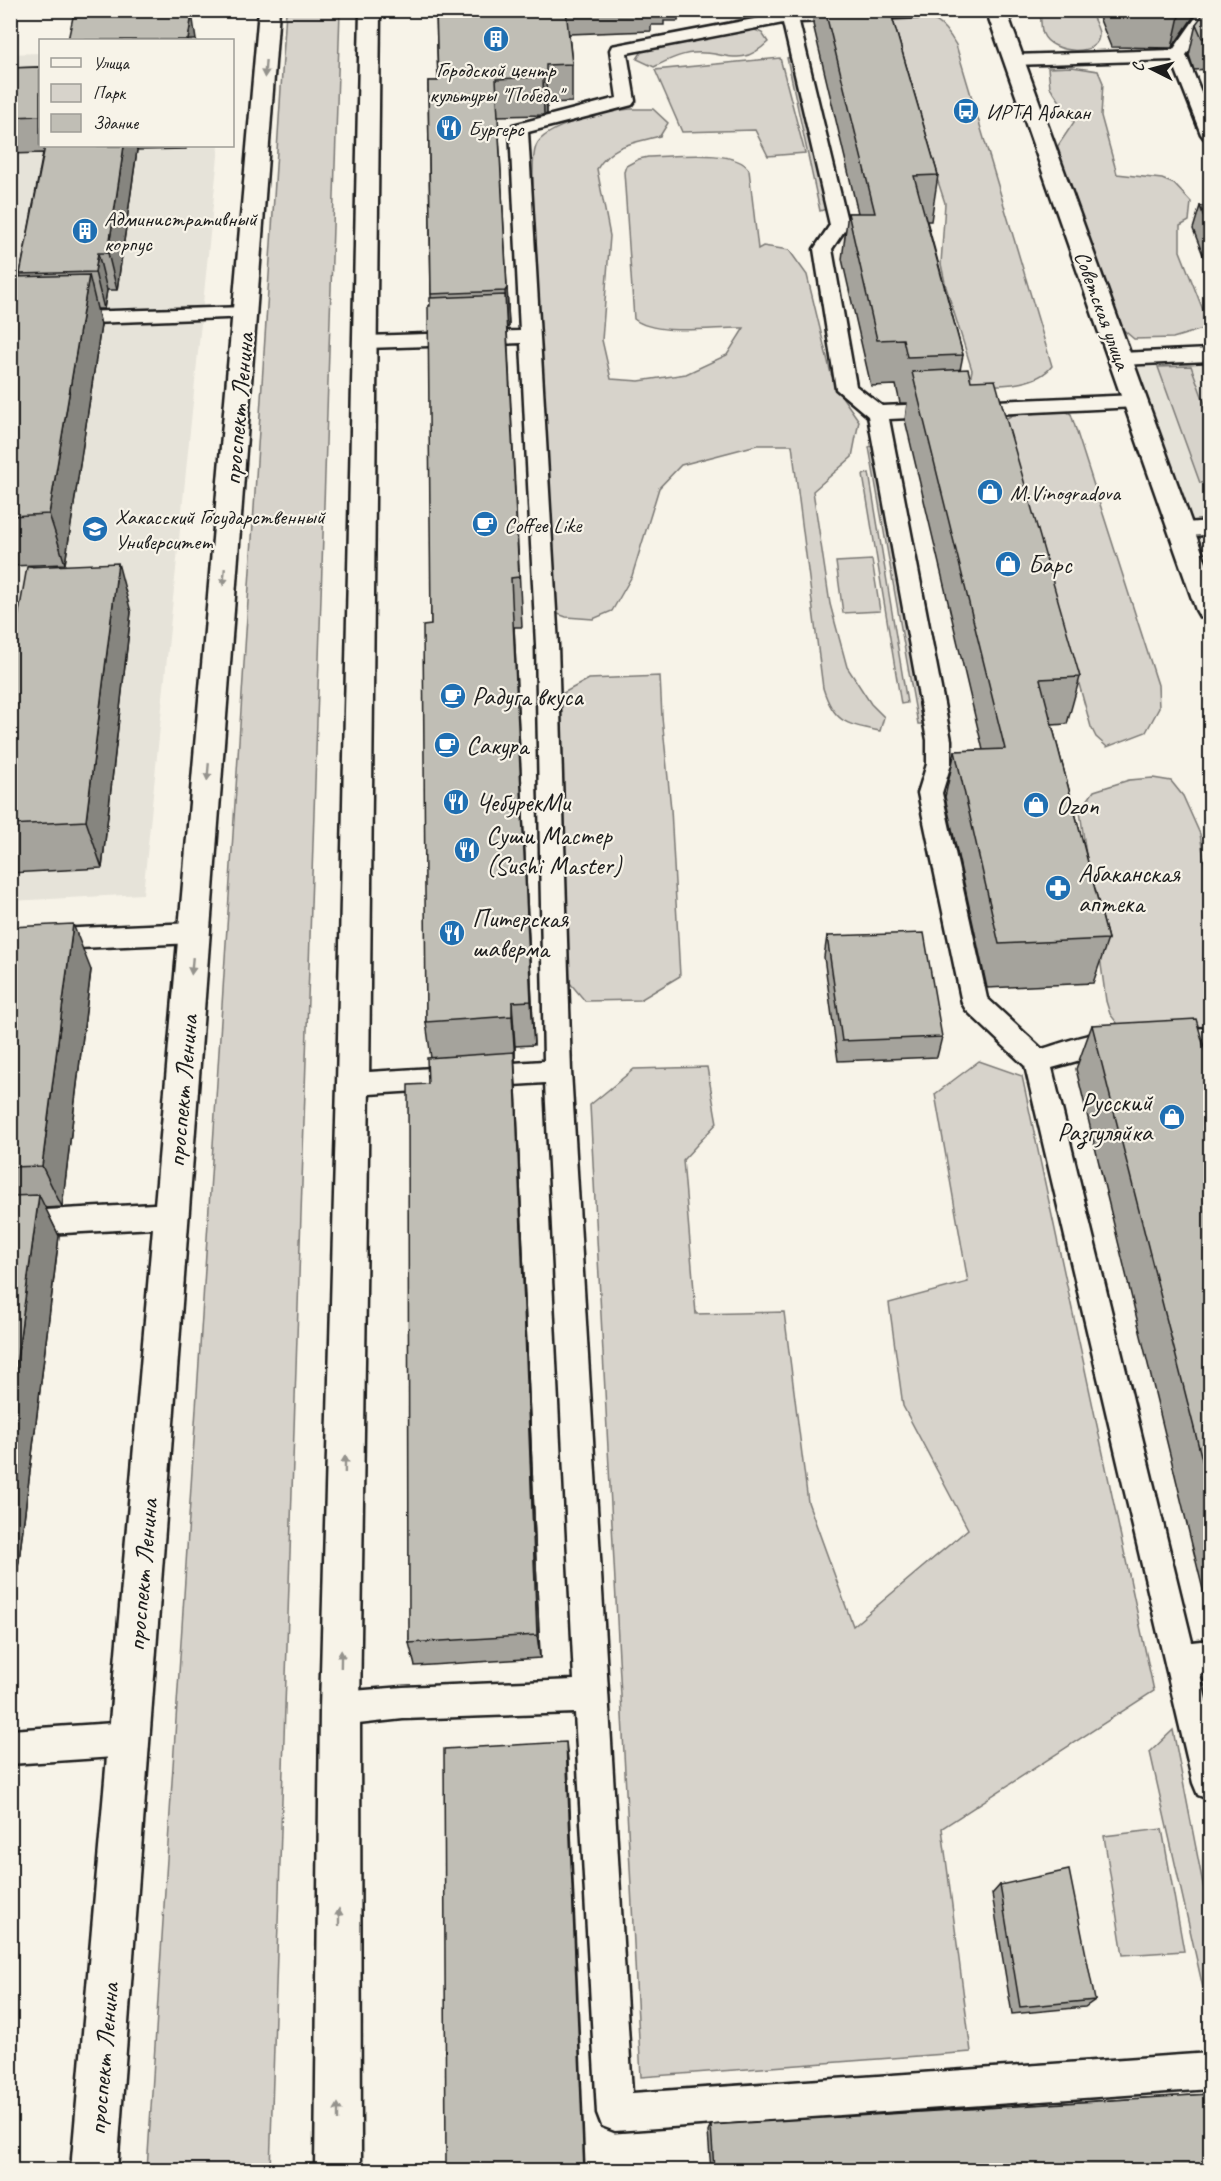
<svg xmlns="http://www.w3.org/2000/svg" width="1221" height="2181" viewBox="0 0 1221 2181" font-family="Caveat,sans-serif">
<style>
.built{fill:#e6e3d9}
.green{fill:#d7d3cb;stroke:#7a7874;stroke-width:1.5}
.lines{fill:none;stroke-linecap:round;stroke-linejoin:round}
.service-casing{stroke:#1c1c1c;stroke-width:5}
.minor-casing{stroke:#1c1c1c;stroke-width:5}
.service{fill:#f7f3e8;fill-rule:evenodd}
.minor{fill:#f7f3e8;fill-rule:evenodd}
.wall{fill:#a5a39c;stroke:#1c1c1c;stroke-width:1.5}
.shaded-wall{fill:#86857f;stroke:#1c1c1c;stroke-width:1.5}
.building{fill:#c0beb5;stroke:#1c1c1c;stroke-width:1.5}
.oneway{fill:#94928c}
.labels{text-anchor:middle;stroke-width:4.5;stroke-linejoin:round;paint-order:stroke}
.far-poi-label{font-size:22px;fill:#1c1c1c;stroke:#f7f3e8;text-anchor:start}
.far-street-label{font-size:22px;fill:#1c1c1c;stroke:#f7f3e8}
.street-label{font-size:26px;fill:#1c1c1c;stroke:#f7f3e8}
.poi-label{font-size:26px;fill:#1c1c1c;stroke:#f7f3e8;text-anchor:start}
</style>
<rect width="100%" height="100%" fill="#f7f3e8"/>
<filter id="ink" filterUnits="userSpaceOnUse"><feTurbulence type="fractalNoise" baseFrequency=".0167" numOctaves="2"/><feDisplacementMap in="SourceGraphic" scale="12" xChannelSelector="R" yChannelSelector="G"/><feConvolveMatrix kernelMatrix="1 2 1 2 8 2 1 2 1" color-interpolation-filters="sRGB"/></filter>
<g filter="url(#ink)">
<!-- built -->
<g class="built">
<path d="M40 53V146H219L143 894 11 901 10 54Z"/>
<path d="M1210 349V522H1191L1130 353Z"/>
</g>
<!-- green -->
<g class="green">
<path d="M286 11H340L270 2170H147Z"/>
<path d="M1039 11H1090C1092 17 1098 26 1099 33 1101 58 1051 54 1043 34 1040 27 1042 18 1039 11Z"/>
<path d="M906 17C936 18 941 19 956 45L1052 366C1035 388 994 385 969 386L972 370 946 287 941 264 945 203 886 22 892 18Z"/>
<path d="M749 27 762 33 768 42C739 70 725 50 693 53 680 54 666 61 654 67L637 59 644 48Z"/>
<path d="M794 57 826 209 820 211 787 58Z"/>
<path d="M780 58 805 153 768 156 755 130 682 132 655 70Z"/>
<path d="M1072 67 1098 71 1103 83 1101 116 1117 174 1162 179 1174 184 1191 202 1189 221 1180 226V251L1205 315 1203 329 1173 338 1134 339 1119 326 1051 156 1074 122 1050 87 1048 68Z"/>
<path d="M630 109H653L668 123 660 136C633 143 612 144 597 169L610 236 602 340 611 379 639 381 686 374 727 355 744 328C716 327 656 337 634 319L624 172 626 166 639 159 648 157C671 157 737 148 749 170L758 249 763 246 789 250 807 275 831 374 843 398 859 421 852 457 813 491 830 604 847 667 871 704 884 717 880 731C846 724 834 723 823 688L792 445H757L681 465 659 488 632 576 612 611 593 619 566 617 555 613 549 588C547 500 545 412 540 324 537 277 532 230 533 183 533 171 532 157 536 146 544 125 609 111 630 109Z"/>
<path d="M1191 366 1210 418V482L1200 483 1158 367Z"/>
<path d="M1028 407H1057L1071 414 1158 685 1159 708 1146 732 1107 747 1096 737 1091 727 1005 419Z"/>
<path d="M878 444 927 724H918L869 447Z"/>
<path d="M869 473 907 703 901 704 863 475Z"/>
<path d="M872 560 880 611 843 613 836 562Z"/>
<path d="M660 676 662 717 671 809 680 976 640 1000 585 1001 570 983 556 697 589 679Z"/>
<path d="M1153 778 1171 781 1183 796 1200 834 1210 896V1143L1110 1014 1106 1001 1080 811 1094 791 1129 780Z"/>
<path d="M979 1061 1022 1076 1154 1691 942 1828 971 2052 641 2077 590 1105 634 1069 707 1067 717 1123 683 1160 696 1314 784 1312 808 1502 853 1626 968 1529 903 1406 889 1303 968 1282 935 1094Z"/>
<path d="M1173 1730 1210 1920V2010H1208L1150 1752Z"/>
<path d="M1162 1829 1184 1951 1123 1955 1104 1836Z"/>
</g>
<g class="lines">
<!-- service casing -->
<g class="service-casing">
<g id="service">
<path d="M830 10H979L971 15 799 22 848 225 832 249 856 386 882 406 1136 395 1143 397 1146 401 1143 405 1136 407 889 419 951 740V764L942 793 987 998 1042 1049C1069 1041 1102 1026 1130 1035L1134 1043 1130 1051 1121 1054 1098 1055 1052 1068 1192 1642 1210 1640V1672L1200 1674 1210 1716V1800L1198 1795 1193 1783 1025 1066 966 1010 962 1003 918 793 927 764V740L868 416 836 389 814 249 830 225 783 23 627 53 635 101 632 105 528 132 558 645 571 1071 632 2093 1210 2053V2089L615 2131 602 2126 597 2113 575 1713 403 1719 340 1726 328 1721 323 1709 328 1697 340 1692 403 1687 574 1680 545 1083 353 1095 343 1092 340 1084 343 1076 353 1073 544 1061 536 645 521 343 366 348 359 346 356 342 359 338 366 336 520 331 510 129 513 125 617 98 610 50 612 46 790 12Z"/>
<path d="M1201 10H1210V21L1186 55 1210 114V139L1204 138 1201 134 1172 60 1013 65 1007 64 1005 60 1007 56 1013 55 1173 50Z"/>
<path d="M246 307 253 309 256 313 253 317 10 326V314Z"/>
<path d="M1210 349V361L1120 365 1113 363 1110 359 1113 355 1120 353Z"/>
<path d="M1210 521V535L1182 536 1174 534 1171 529 1174 524Z"/>
<path d="M194 923 203 926 207 933 203 940 194 943 10 951V931Z"/>
<path d="M1210 1028V1050L1165 1052 1156 1049 1152 1041 1156 1033 1165 1030Z"/>
<path d="M172 1203 182 1206 186 1215 182 1224 172 1227 10 1236V1212Z"/>
<path d="M129 1722 141 1727 146 1739 141 1751 129 1756 10 1764V1730Z"/>
</g>
</g>
<!-- minor casing -->
<g class="minor-casing">
<g id="minor">
<path d="M259 10H279L117 2170H71Z"/>
<path d="M360 10H380L369 1084 360 1709 361 2170H315L320 1709 337 1084Z"/>
<path d="M986 10H1006L1210 574V619L1200 617 1196 610Z"/>
</g>
</g>
<!-- service -->
<use href="#service" class="service"/>
<!-- minor -->
<use href="#minor" class="minor"/>
</g>
<!-- wall -->
<g class="wall">
<path d="M436 10H678V21H664V25H651V31L569 34 572 64V102L547 103V114L544 115 498 116 509 326 507 329 522 627H514L534 1045 515 1046V1061H514L516 1087 540 1658 415 1666 409 1643 428 1084 431 1058 426 1022 431 625 430 306 431 298 428 81H438Z"/>
<path d="M814 10H890L938 175 931 221H927L963 355 960 370 971 381 1080 677 1067 724 1052 725 1108 939 1093 983 987 988 945 797 955 751 983 750 905 420 907 403H900L896 385 871 386 842 259 848 213H858L813 24Z"/>
<path d="M1096 10H1198L1172 48 1111 47Z"/>
<path d="M1210 10V69L1194 70 1189 55 1196 24Z"/>
<path d="M40 67V146H186V149L137 150 117 290H107L104 309H97L101 325 65 564 10 566V289L21 277 20 274 43 153 10 154V68Z"/>
<path d="M1200 206H1210V273L1193 229Z"/>
<path d="M131 612 102 868 10 873V663Z"/>
<path d="M10 927 91 970 62 1207 45 1208 59 1236 10 1633Z"/>
<path d="M827 936 942 1037 937 1057 838 1061 824 957Z"/>
<path d="M1092 1025 1210 1067V1593L1204 1594 1076 1069Z"/>
<path d="M1000 1885 1095 2000 1085 2007 1012 2014 992 1894Z"/>
<path d="M1210 2094 711 2170 708 2132 711 2125Z"/>
</g>
<!-- shaded-wall -->
<g class="shaded-wall">
<path d="M1184 10H1198L1172 48 1179 16Z"/>
<path d="M192 13 196 40H188Z"/>
<path d="M546 76 547 114 544 115 543 77Z"/>
<path d="M124 146H136L137 150 117 290 108 253Z"/>
<path d="M98 253 107 290 104 309 95 272Z"/>
<path d="M89 275 101 325 65 564 49 514Z"/>
<path d="M507 288 509 326 507 329 505 291Z"/>
<path d="M118 563 131 612 102 868 86 821Z"/>
<path d="M514 627 534 1045 531 1001Z"/>
<path d="M73 924 91 970 62 1207 42 1166Z"/>
<path d="M512 1002 515 1046V1061L512 1016Z"/>
<path d="M514 1052 516 1087 540 1658 537 1635Z"/>
<path d="M39 1195 59 1236 10 1633V1411Z"/>
<path d="M566 1742 568 1759 585 2170H584Z"/>
</g>
<!-- building -->
<g class="building">
<path d="M436 10H566L572 64 546 65V76L543 77 496 79 507 288 505 291 431 294 428 81H438Z"/>
<path d="M825 10H890L938 175 914 176 963 355 907 357 903 339 877 340 848 213H875Z"/>
<path d="M1115 10H1184L1179 16H1118Z"/>
<path d="M1206 10H1210V38H1202L1196 24Z"/>
<path d="M192 13 188 40H68L73 17Z"/>
<path d="M40 67V116L10 117V68Z"/>
<path d="M45 146H124L108 253H98L95 272 20 274Z"/>
<path d="M1200 206H1210V234Z"/>
<path d="M89 275 49 514 10 516V289L13 277Z"/>
<path d="M505 295 519 577 511 578 531 1001 512 1002V1016L426 1022 423 626 431 625 428 306H430V298Z"/>
<path d="M968 369 971 381 995 380 1080 677 1040 679 1108 939 999 944 955 751 1005 749 912 372Z"/>
<path d="M118 563 86 821 10 825V663L27 567Z"/>
<path d="M73 924 42 1166 10 1167V927Z"/>
<path d="M924 933 942 1037 842 1041 827 936Z"/>
<path d="M1196 1019 1210 1067V1491L1092 1025Z"/>
<path d="M514 1052 537 1635 409 1643 408 1085 428 1084 427 1058Z"/>
<path d="M39 1195 10 1411V1196Z"/>
<path d="M566 1742 584 2170H446L444 1749Z"/>
<path d="M1069 1870 1095 2000 1020 2007 1000 1885Z"/>
<path d="M1210 2094V2170H711H714L711 2125Z"/>
</g>
<!-- one-way arrows -->
<defs><path id="oneway-solid" d="M-6-.8H1V-3.2L6.5 0L1 3.2V.8H-6Z" transform="scale(1.5)"/></defs>
<g class="oneway">
<use href="#oneway-solid" transform="translate(265 69) rotate(94)"/>
<use href="#oneway-solid" transform="translate(224 577) rotate(95)"/>
<use href="#oneway-solid" transform="translate(208 772) rotate(95)"/>
<use href="#oneway-solid" transform="translate(192 966) rotate(95)"/>
<use href="#oneway-solid" transform="translate(345 1464) rotate(-89)"/>
<use href="#oneway-solid" transform="translate(341 1659) rotate(-89)"/>
<use href="#oneway-solid" transform="translate(339 1917) rotate(-90)"/>
<use href="#oneway-solid" transform="translate(338 2112) rotate(-90)"/>
</g>
</g>
<!-- icons -->
<defs>
<g id="building-disc" transform="scale(1.35)"><circle r="9.5" fill="#1f6fb2" stroke="#f7f3e8"/><path d="M-4-6H4V6H1V3H-1V6H-4ZM-2.5-4.3h1.7v1.8h-1.7ZM.8-4.3h1.7v1.8H.8ZM-2.5-1h1.7V.8h-1.7ZM.8-1h1.7V.8H.8Z" fill="#fff"/></g>
<g id="bus-disc" transform="scale(1.35)"><circle r="9.5" fill="#1f6fb2" stroke="#f7f3e8"/><path d="M-5-6H5V4H4V6H2V4H-2V6H-4V4H-5ZM-3.5-4V0h7V-4ZM-3.5 1.2v1.5H-2V1.2ZM2 1.2v1.5H3.5V1.2Z" fill="#fff"/></g>
<g id="restaurant-disc" transform="scale(1.35)"><circle r="9.5" fill="#1f6fb2" stroke="#f7f3e8"/><path d="M-5-6h1v4h1v-4h1v4h1v-4h1v5L-1.5 .5V6h-2V.5L-5-1ZM5-6V6H3V1.5H1.5Q1.5-4 5-6Z" fill="#fff"/></g>
<g id="shop-disc" transform="scale(1.35)"><circle r="9.5" fill="#1f6fb2" stroke="#f7f3e8"/><path d="M-5-2.5h2.3a2.7 3.5 0 0 1 5.4 0H5L5.5 6h-11ZM-1.5-2.5h3a1.5 2.3 0 0 0-3 0Z" fill="#fff"/></g>
<g id="cafe-disc" transform="scale(1.35)"><circle r="9.5" fill="#1f6fb2" stroke="#f7f3e8"/><path d="M-5.5-4.5H6V0H3Q3 3.5 0 3.5H-2.5Q-5.5 3.5-5.5 0ZM3-3.2v2h1.7v-2ZM-6 4.5H4V6H-6Z" fill="#fff"/></g>
<g id="university-disc" transform="scale(1.35)"><circle r="9.5" fill="#1f6fb2" stroke="#f7f3e8"/><path d="M0-5L7-2L0 1L-7-2ZM-4 1L0 2.5L4 1V4Q0 6-4 4Z" fill="#fff"/></g>
<g id="pharmacy-disc" transform="scale(1.35)"><circle r="9.5" fill="#1f6fb2" stroke="#f7f3e8"/><path d="M-2-6h4v4h4v4h-4v4h-4v-4h-4v-4h4Z" fill="#fff"/></g>
</defs>
<g fill-rule="evenodd">
<use href="#building-disc" x="496" y="39"/>
<use href="#bus-disc" x="966" y="111"/>
<use href="#restaurant-disc" x="449" y="128"/>
<use href="#building-disc" x="85" y="231"/>
<use href="#shop-disc" x="990" y="492"/>
<use href="#cafe-disc" x="485" y="524"/>
<use href="#university-disc" x="95" y="529"/>
<use href="#shop-disc" x="1008" y="564"/>
<use href="#cafe-disc" x="453" y="696"/>
<use href="#cafe-disc" x="447" y="745"/>
<use href="#restaurant-disc" x="456" y="802"/>
<use href="#shop-disc" x="1036" y="805"/>
<use href="#restaurant-disc" x="467" y="850"/>
<use href="#pharmacy-disc" x="1058" y="888"/>
<use href="#restaurant-disc" x="452" y="933"/>
<use href="#shop-disc" x="1172" y="1117"/>
</g>
<g class="labels">
<!-- far-poi labels -->
<g class="far-poi-label">
<text x="496" y="77" text-anchor="middle">Городской центр<tspan x="496" dy="25">культуры "Победа"</tspan></text>
<text x="986" y="119">ИРТА Абакан</text>
<text x="468" y="136">Бургерс</text>
<text x="104" y="226">Административный<tspan x="104" dy="25">корпус</tspan></text>
<text x="1010" y="500">M.Vinogradova</text>
<text x="115" y="524">Хакасский Государственный<tspan x="115" dy="25">Университет</tspan></text>
<text x="504" y="532">Coffee Like</text>
</g>
<!-- far-street labels -->
<g class="far-street-label">
<text transform="translate(1103 310) rotate(70)" y="8">Советская улица</text>
</g>
<!-- street labels -->
<g class="street-label">
<text transform="translate(238 409) rotate(-85)" y="9">проспект Ленина</text>
<text transform="translate(182 1091) rotate(-85)" y="9">проспект Ленина</text>
<text transform="translate(142 1575) rotate(-85)" y="9">проспект Ленина</text>
<text transform="translate(103 2059) rotate(-85)" y="9">проспект Ленина</text>
</g>
<!-- poi labels -->
<g class="poi-label">
<text x="1028" y="573">Барс</text>
<text x="472" y="705">Радуга вкуса</text>
<text x="466" y="754">Сакура</text>
<text x="476" y="811">ЧебурекМи</text>
<text x="1056" y="814">Ozon</text>
<text x="486" y="844">Суши Мастер<tspan x="486" dy="30">(Sushi Master)</tspan></text>
<text x="1078" y="882">Абаканская<tspan x="1078" dy="30">аптека</tspan></text>
<text x="472" y="927">Питерская<tspan x="472" dy="30">шаверма</tspan></text>
<text x="1152" y="1111" text-anchor="end">Русский<tspan x="1152" dy="30">Разгуляйка</tspan></text>
</g>
</g>
<!-- margin -->
<rect width="1221" height="2181" fill="none" stroke="#f7f3e8" stroke-width="36"/>
<rect x="18" y="18" width="1185" height="2145" fill="none" stroke="#1c1c1c" stroke-width="2" filter="url(#ink)"/>
<!-- legend -->
<rect x="39" y="39" width="195" height="108" fill="#f7f3e8" stroke="#9f9d96" stroke-width="1.5"/>
<rect x="51" y="58" width="30" height="9" fill="#f7f3e8" stroke="#9f9d96" stroke-width="1.5"/>
<text x="93" y="69" font-size="18" fill="#1c1c1c">Улица</text>
<rect x="51" y="84" width="30" height="18" fill="#d7d3cb" stroke="#9f9d96" stroke-width="1.5"/>
<text x="93" y="99" font-size="18" fill="#1c1c1c">Парк</text>
<rect x="51" y="114" width="30" height="18" fill="#c0beb5" stroke="#9f9d96" stroke-width="1.5"/>
<text x="93" y="129" font-size="18" fill="#1c1c1c">Здание</text>
<!-- north arrow -->
<g transform="translate(1152 69) rotate(276)" stroke="#f7f3e8" stroke-width="4.5" paint-order="stroke">
<path d="M0-4.5L10 22L0 15L-10 22Z" fill="#1c1c1c"/>
<text y="-9" font-size="16" font-weight="bold" text-anchor="middle" fill="#1c1c1c">С</text>
</g>
</svg>
